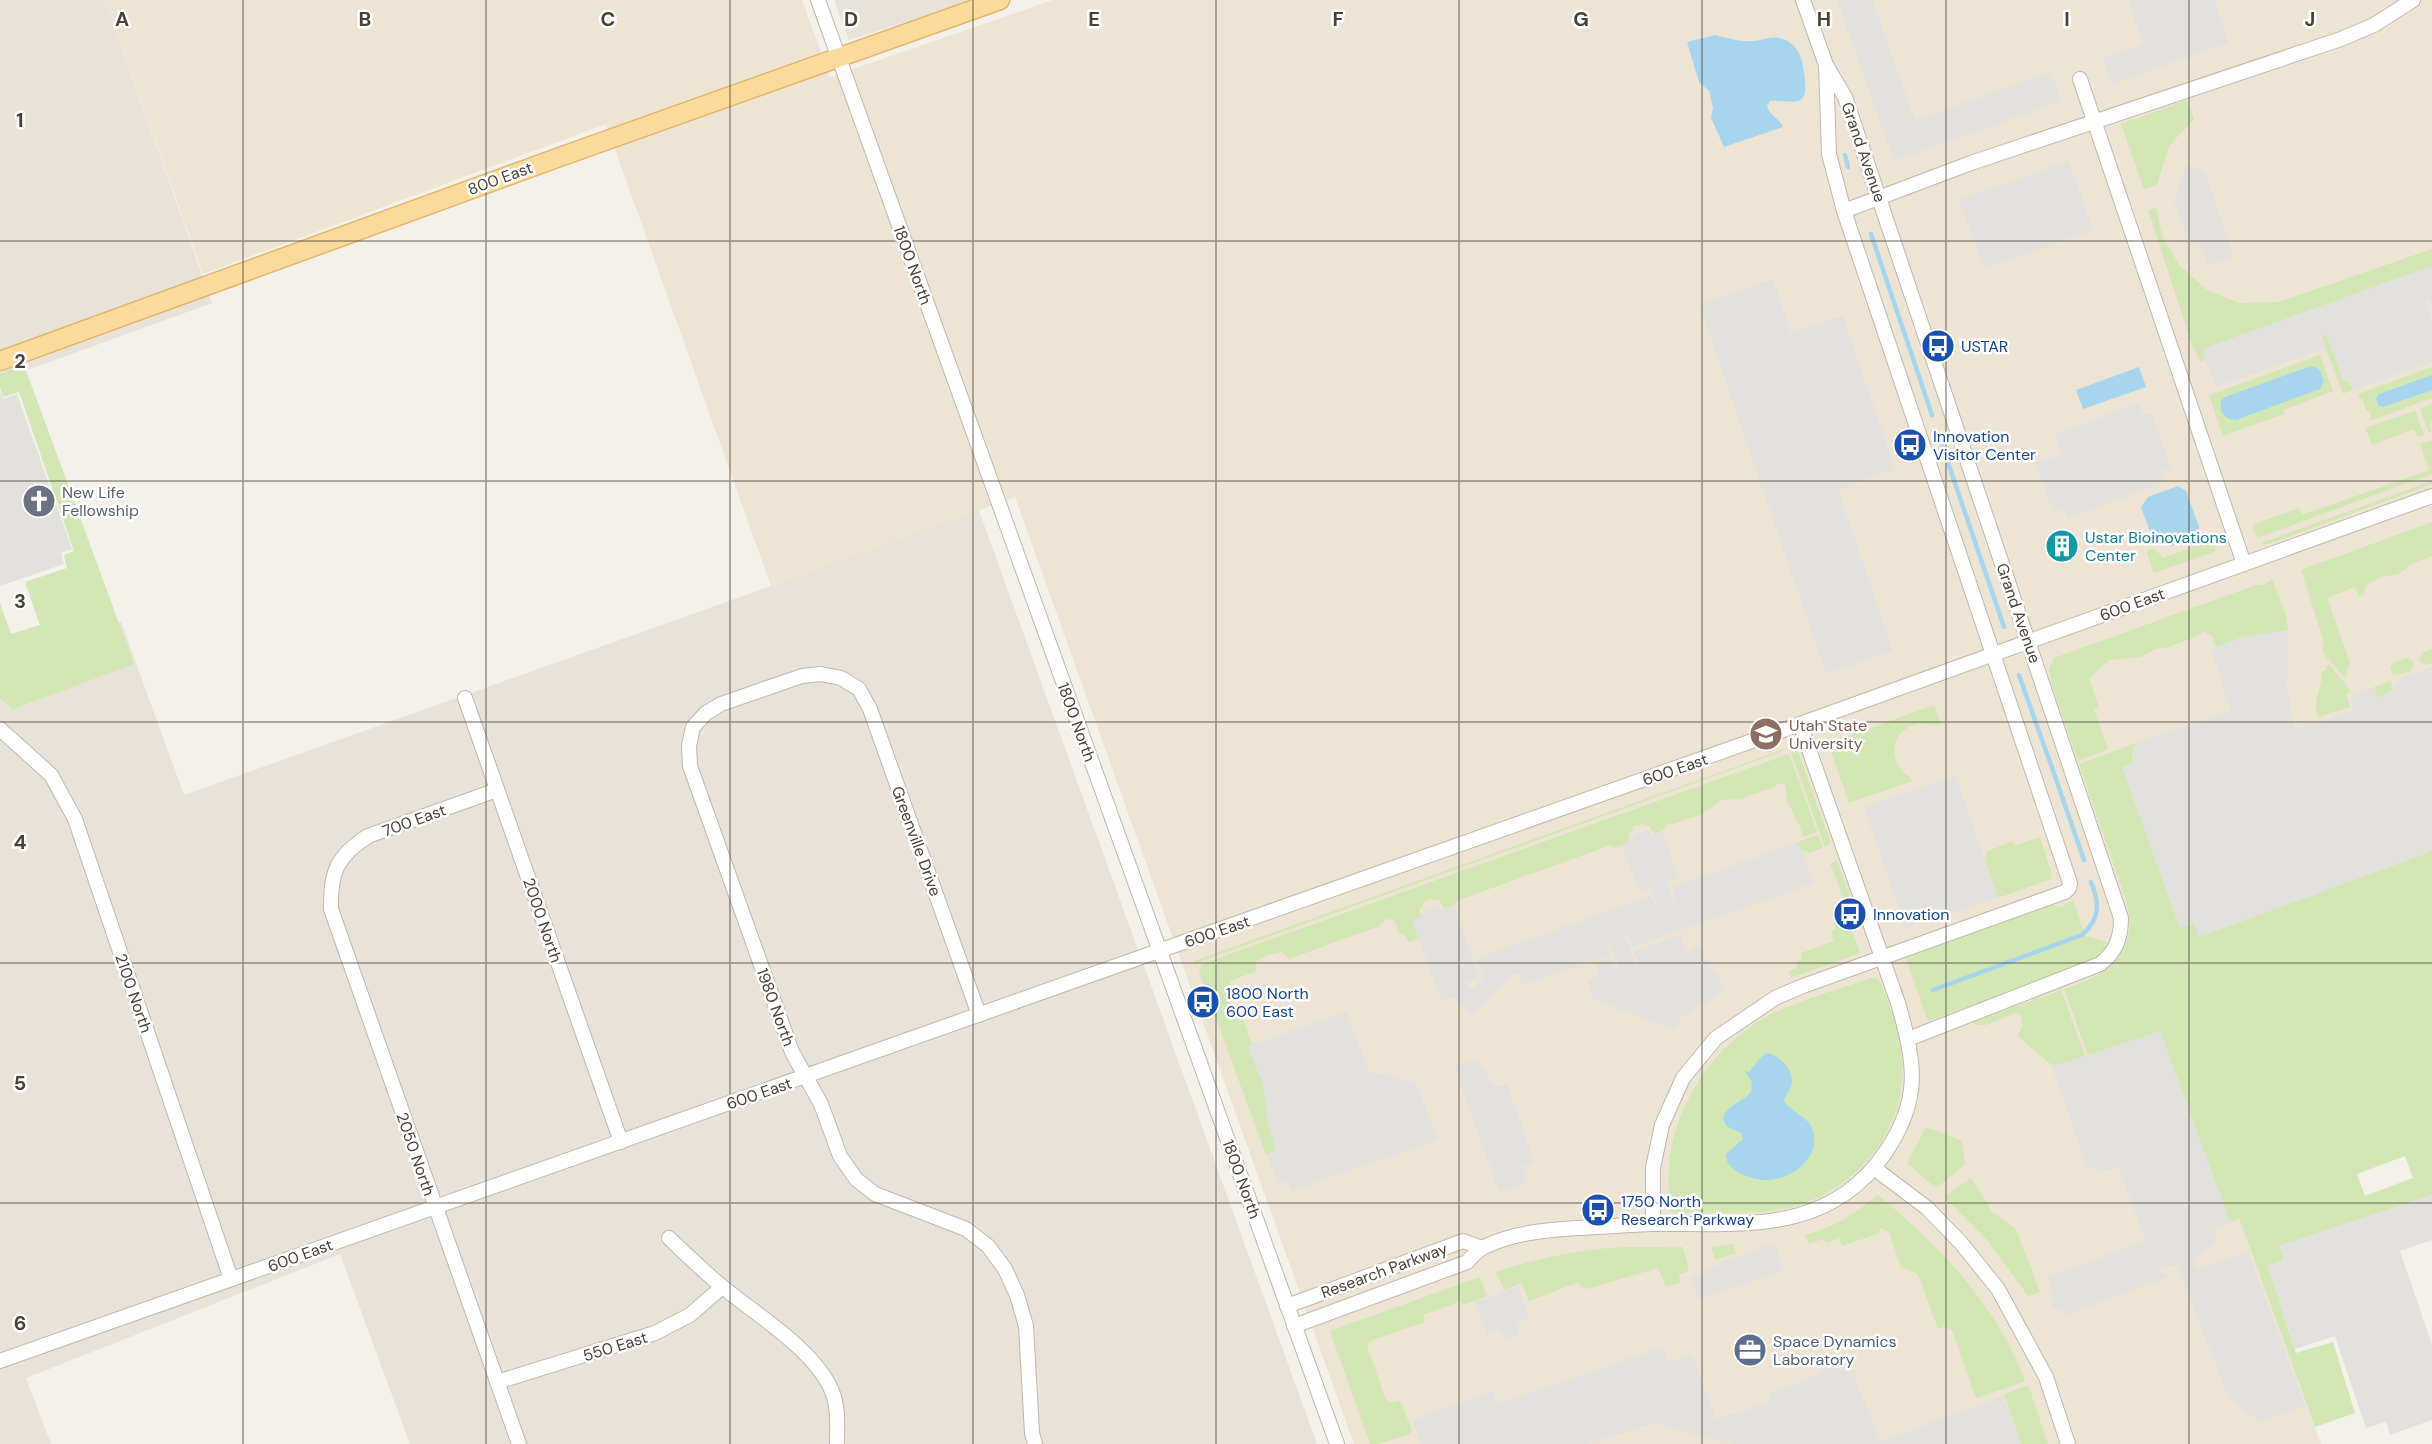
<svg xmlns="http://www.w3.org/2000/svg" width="2432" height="1444" viewBox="0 0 2432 1444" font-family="'DM Sans',sans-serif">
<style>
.residential{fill:#e8e2d8}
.education{fill:#ede4d4}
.green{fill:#d2e7b4;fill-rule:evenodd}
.parking{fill:#e3e1de}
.water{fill:#a8d5ee}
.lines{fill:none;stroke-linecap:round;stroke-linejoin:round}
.stream{stroke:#a8d5ee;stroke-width:4.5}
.minor-casing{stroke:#bfb8ac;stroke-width:16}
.major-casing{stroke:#e0b76c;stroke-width:21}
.minor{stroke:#fff;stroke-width:14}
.major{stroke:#fbdb9c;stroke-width:18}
.grid{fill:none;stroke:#484138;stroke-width:1.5;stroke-opacity:0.55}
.labels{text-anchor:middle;stroke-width:5;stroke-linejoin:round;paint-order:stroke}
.street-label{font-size:16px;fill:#484138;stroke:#fff}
.transit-label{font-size:16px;fill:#164399;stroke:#fff;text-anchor:start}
.worship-label{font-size:16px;fill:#5b616d;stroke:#fff;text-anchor:start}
.culture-label{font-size:16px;fill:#0d838f;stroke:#fff;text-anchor:start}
.education-label{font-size:16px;fill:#785e54;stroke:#fff;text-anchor:start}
.service-label{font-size:16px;fill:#4e5e75;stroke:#fff;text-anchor:start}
.grid-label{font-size:20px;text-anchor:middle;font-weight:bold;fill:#484138;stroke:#fff;stroke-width:5;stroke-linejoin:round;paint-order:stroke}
</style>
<rect width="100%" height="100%" fill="#f4f0ea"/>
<!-- residential -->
<g class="residential">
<path d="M0 0H105L212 303 0 380Z"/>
<path d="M834 0H976L849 40Z"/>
<path d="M978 508 1317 1444H410L340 1254 26 1378 51 1444H0V661L121 622 184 795 771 586Z"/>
</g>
<!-- education -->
<path class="education" d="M105 0H802L830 77 1053 0H2432V883L2153 980 2321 1444H1354L1015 497 771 586 606 124 203 274Z"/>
<!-- green -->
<g class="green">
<path d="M2187 100 2194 119 2169 146 2157 185 2144 189 2121 124Z"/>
<path d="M2156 208 2163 238 2180 266 2207 290 2239 303 2279 302 2432 249V266L2202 349 2206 359 2201 362 2193 348 2148 210Z"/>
<path d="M2324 335 2327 336 2343 381H2350L2353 390 2343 394 2322 338Z"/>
<path d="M2320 355 2333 391 2283 410 2284 414 2223 436 2209 395Z"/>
<path d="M24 365 134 664 13 709 0 698V603L11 634 40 625 25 582 67 568 64 555 74 551 19 392 3 397 0 387V374Z"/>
<path d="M2432 367V398L2370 421 2371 412 2366 410 2363 399 2360 400 2358 394Z"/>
<path d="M2432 404V423L2429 424 2432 432 2429 433 2420 409Z"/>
<path d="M2415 411 2424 435 2418 437 2414 429 2372 445 2365 428Z"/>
<path d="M2432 440V474L2257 538 2252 525 2299 508 2302 515 2429 470 2420 444Z"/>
<path d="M2432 481V484L2263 546 2261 543Z"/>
<path d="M2432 522V556L2414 563 2398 574 2380 577 2365 586 2364 594 2360 596 2355 587 2327 598 2350 663 2345 678 2323 653V639L2301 570Z"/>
<path d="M2211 534 2216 551 2154 573 2146 550 2154 548 2163 558 2205 543 2204 535Z"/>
<path d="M2272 579 2286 616 2288 630 2243 637 2216 647 2212 636 2204 631 2193 638 2168 647 2155 649 2141 657 2109 660 2089 678 2099 708 2094 710 2108 749 2078 761 2051 682 2049 669 2054 658 2256 585H2263Z"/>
<path d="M2432 649V663L2426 665 2420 662 2419 659 2422 653Z"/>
<path d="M2406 658 2413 661 2414 664 2411 671 2397 675 2392 673 2390 669 2393 663Z"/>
<path d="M2329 664 2351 691 2346 694 2350 707 2318 717C2312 697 2322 691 2322 671L2326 670V666Z"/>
<path d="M2391 681 2392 689 2378 699 2374 687Z"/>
<path d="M1934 705 1941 725C1933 725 1926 723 1918 724 1899 727 1889 746 1897 763 1900 771 1908 774 1912 781L1849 803 1828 743Z"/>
<path d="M2136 743 2132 756 2134 762 2122 767 2180 928 2194 923 2199 937 2432 851V1195L2280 1246 2284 1260 2268 1266 2296 1353 2333 1342 2355 1413 2315 1427 2239 1218 2230 1222 2160 1032 2088 1055 2064 989C2110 975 2140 952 2126 900L2079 764ZM2405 1156 2413 1178 2365 1196 2357 1174Z"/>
<path d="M1785 749H1789L1196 963 1194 961Z"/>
<path d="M1798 752 1831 843 1825 847 1791 753Z"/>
<path d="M1789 754 1817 832 1803 837 1800 827 1787 801 1785 785 1778 783 1774 787 1741 799 1721 800 1702 814 1674 824H1668L1662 831 1654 834 1649 825 1645 826 1642 824 1633 827V830L1628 834 1631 842 1614 848 1611 845 1459 900 1454 905 1444 909 1439 900 1435 901 1432 899 1424 902 1423 906 1419 909 1422 917 1412 921 1419 938 1409 942 1406 936 1399 934 1395 922 1389 918 1377 927 1289 959 1282 952 1267 955 1255 962 1257 970 1254 972 1230 981C1224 993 1225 1005 1239 1008L1252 1045 1248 1047 1263 1084 1269 1128 1276 1150 1266 1155 1199 972 1202 964Z"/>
<path d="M1818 835 1823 848 1809 853 1801 850 1798 842Z"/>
<path d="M2040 837 2052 876 2049 880 1998 898 1985 859 1988 851 2013 841 2014 846Z"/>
<path d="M1837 861 1855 911 1849 913 1830 863Z"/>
<path d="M2073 900 2085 936 2110 943 2099 956 2086 965 1928 1021 1905 957 2051 905 2061 907Z"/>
<path d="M1844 909 1860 953 1791 978 1789 971 1796 968 1797 963 1802 958 1801 953 1834 941 1831 931 1835 929 1834 921 1840 918 1837 910Z"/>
<path d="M1871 978H1876L1881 983C1889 1005 1898 1026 1901 1049 1912 1120 1863 1187 1796 1206 1760 1216 1714 1212 1676 1213L1671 1211 1669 1206C1669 1189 1668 1172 1670 1155 1679 1096 1721 1037 1776 1012 1806 998 1840 989 1871 978Z"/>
<path d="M2061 990 2085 1056 2053 1066 2017 1036 2023 1026 2021 1016 2017 1012 1986 1025H1976L1973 1022Z"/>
<path d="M1926 1127 1962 1141 1965 1165 1936 1188 1907 1163Z"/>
<path d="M1971 1178 1992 1212 2016 1229 2040 1292 2028 1296 1987 1240 1944 1197Z"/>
<path d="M1878 1195C1924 1233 1967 1275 1998 1326 2009 1343 2017 1362 2025 1379L2024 1382 1976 1398 1952 1330 1945 1327 1938 1329 1918 1274 1901 1267 1889 1232 1881 1228 1877 1234 1842 1246 1839 1238 1826 1243 1823 1239 1809 1244 1805 1235C1834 1228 1856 1213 1878 1195Z"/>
<path d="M1733 1244 1736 1253 1716 1260 1711 1247Z"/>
<path d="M1683 1247 1689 1271 1679 1275 1680 1283 1666 1287 1658 1268 1587 1289 1581 1287 1579 1282 1529 1301 1522 1283 1504 1290 1496 1272C1533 1260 1571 1251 1609 1248 1634 1246 1659 1248 1683 1247Z"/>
<path d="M1480 1277 1487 1296 1462 1305 1461 1301 1423 1315 1425 1322 1370 1341 1367 1346 1386 1400 1391 1403 1400 1401 1412 1430 1410 1434 1377 1444H1370L1330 1331Z"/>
<path d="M2027 1386 2029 1387 2048 1444H2021L2004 1394Z"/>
</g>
<!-- parking -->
<g class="parking">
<path d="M1837 0H1872L1915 120 2051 72 2062 101 1894 161Z"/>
<path d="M2128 0H2214L2229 43 2111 84 2102 58 2143 44Z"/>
<path d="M2069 161 2093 230 1984 269 1959 200Z"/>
<path d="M2186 164 2204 170 2234 256 2208 265 2200 242 2190 246 2174 201Z"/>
<path d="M2432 266V304L2429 298 2425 301 2432 321V362L2353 390 2350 381H2343L2327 336 2324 335 2322 338 2325 348 2216 387 2202 349Z"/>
<path d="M1773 279 1791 333 1843 316 1895 469 1838 490 1893 651 1826 674 1699 304Z"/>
<path d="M0 391 3 399 17 394 72 549 61 553 64 564 0 586Z"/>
<path d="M2139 403 2144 415 2151 413 2171 467 2161 471 2165 482 2068 518 2064 508 2053 512 2035 463 2061 454 2054 434Z"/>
<path d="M2288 630 2287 687 2292 717 2296 729 2353 711 2351 696 2374 687 2378 699H2381L2406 676 2432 667V851L2199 937 2194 923 2180 928 2122 767 2134 762 2132 750 2136 743 2231 711 2211 649 2243 637Z"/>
<path d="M1955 775 1998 898 1905 928 1864 807Z"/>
<path d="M1648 830 1651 835 1662 831 1679 877 1667 882 1674 901 1676 899 1672 887 1798 842 1814 883 1633 947 1628 935 1625 936 1636 965 1638 963 1634 951 1681 935 1686 952 1697 945 1726 990 1680 1019 1676 1030 1594 1000 1587 981 1599 975 1595 964 1612 958 1617 969 1619 968 1610 944 1608 942 1611 954 1522 986 1519 974H1513L1472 1014 1453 997 1441 1001 1412 920 1424 916 1423 911 1438 905 1441 910 1454 905 1479 978 1467 983 1471 990 1483 979 1477 958 1650 896 1655 907 1657 906 1651 887 1639 892 1622 845 1634 840 1633 835Z"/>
<path d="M1346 1012 1369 1071 1416 1082 1438 1140 1291 1191 1287 1180 1279 1183 1266 1155 1274 1152 1275 1147 1269 1128 1263 1084 1248 1046Z"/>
<path d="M2160 1031 2230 1222 2216 1227 2217 1239 2214 1245 2196 1257 2193 1265 2197 1269 2248 1251 2305 1405 2260 1422 2229 1399 2178 1269 2172 1265 2158 1270 2170 1276 2069 1314 2053 1307 2051 1289 2047 1277 2146 1241 2118 1167 2099 1172 2090 1168 2085 1161 2052 1067Z"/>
<path d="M1477 1059 1496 1087 1507 1084 1535 1163 1523 1167 1528 1182 1499 1192 1454 1066Z"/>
<path d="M2432 1195V1240L2400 1251 2432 1345V1420L2390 1435 2386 1422 2366 1428 2335 1336 2295 1349 2268 1266 2284 1260 2279 1246Z"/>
<path d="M1769 1245H1775L1784 1270 1698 1300 1690 1278 1720 1263Z"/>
<path d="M1518 1286 1529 1317 1516 1322 1520 1335 1504 1341 1499 1329 1487 1334 1475 1302Z"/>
<path d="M1663 1347 1669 1362 1692 1354 1716 1419 1771 1402 1768 1394 1822 1373 1821 1368 1846 1358 1881 1441 2003 1396 2020 1444H1733L1654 1423 1588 1444H1421L1412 1420 1492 1391 1498 1403Z"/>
</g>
<!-- water -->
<g class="water">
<path d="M1715 35C1728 38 1739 42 1752 41 1761 41 1770 36 1779 38 1800 42 1804 64 1805 82 1808 111 1787 99 1770 101L1767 106C1769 115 1779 118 1783 127L1724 147 1711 118 1713 108 1709 91 1699 82 1687 42Z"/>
<path d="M2311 366 2319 369 2324 381 2320 389 2236 420C2224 419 2219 413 2221 401L2225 397Z"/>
<path d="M2139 367 2146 387 2083 409 2076 390Z"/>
<path d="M2432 375V390L2383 407 2378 405 2376 398 2379 394Z"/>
<path d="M2178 486 2186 491 2199 527 2194 538 2171 546 2152 537 2141 507 2148 497Z"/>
<path d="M1767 1053C1779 1055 1793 1069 1792 1082 1791 1089 1786 1095 1784 1101 1791 1112 1805 1115 1811 1126 1825 1155 1792 1181 1765 1180 1750 1179 1725 1171 1726 1154L1743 1139 1741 1133 1726 1126 1723 1118C1727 1105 1742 1102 1751 1092L1752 1082 1745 1071 1749 1072 1761 1057Z"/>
</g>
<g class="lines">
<!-- stream -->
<g class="stream">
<path d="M1845 155 1848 167"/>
<path d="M1871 234 1932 415"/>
<path d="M1939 436 2004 627"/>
<path d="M2019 675 2047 754"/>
<path d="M2048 756 2084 860"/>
<path d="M1933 990 2082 935C2100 919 2100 904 2091 882"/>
</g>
<!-- minor casing -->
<g class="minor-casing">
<g id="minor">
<path d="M818 0 1337 1444"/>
<path d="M1803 0 1826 65 1845 97 2121 918C2121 938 2116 952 2100 964L1908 1039"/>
<path d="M2080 79 2244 564"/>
<path d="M1844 211 1971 163 2341 39 2374 25 2413 0"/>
<path d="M465 698 621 1142"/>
<path d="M0 729 51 775 75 819 231 1279"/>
<path d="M497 790 368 836C337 856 330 872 331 909L519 1444"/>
<path d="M979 1015 870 709 859 689 841 678 821 674 802 676 721 704 706 713 693 727 689 746 690 766 792 1052 821 1104 840 1156 856 1179 875 1194 966 1229 988 1246 1005 1269 1017 1295 1026 1326 1032 1433 1035 1444"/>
<path d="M1874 1168 1927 1208 1961 1243 1998 1289 2046 1377 2068 1444"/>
<path d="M1653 1224V1168L1662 1125 1683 1078 1716 1038 1775 998 1803 986 2065 892 2069 888 2070 883 1844 211 1829 154 1826 65"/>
<path d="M669 1238C687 1255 705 1273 724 1288 757 1315 814 1350 831 1389 839 1406 837 1426 837 1444"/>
<path d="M1287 1306 1463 1241 1482 1248"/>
<path d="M1294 1326 1467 1262C1472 1257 1477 1250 1484 1247 1512 1233 1546 1230 1577 1228 1602 1227 1628 1225 1654 1224 1740 1223 1828 1236 1885 1153 1922 1099 1915 1063 1898 1003L1800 724"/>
<path d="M0 1361 1800 724 2432 496"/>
<path d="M497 1382 655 1333 690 1315 722 1287"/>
</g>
</g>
<!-- major casing -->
<g class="major-casing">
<path id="major" d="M0 361 557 158 1000 0"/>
</g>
<!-- minor -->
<use href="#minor" class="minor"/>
<!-- major -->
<use href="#major" class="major"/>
</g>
<!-- grid -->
<path class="grid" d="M243 0V1444M486 0V1444M730 0V1444M973 0V1444M1216 0V1444M1459 0V1444M1702 0V1444M1946 0V1444M2189 0V1444M0 241H2432M0 481H2432M0 722H2432M0 963H2432M0 1203H2432"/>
<!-- icons -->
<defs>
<g id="bus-disc" transform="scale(1.725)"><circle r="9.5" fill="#1a4fb4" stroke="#fff"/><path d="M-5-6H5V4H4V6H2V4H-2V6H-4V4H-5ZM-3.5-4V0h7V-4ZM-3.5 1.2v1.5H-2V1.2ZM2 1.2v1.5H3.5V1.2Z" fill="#fff"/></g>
<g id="church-disc" transform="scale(1.725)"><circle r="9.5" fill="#6b7280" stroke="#fff"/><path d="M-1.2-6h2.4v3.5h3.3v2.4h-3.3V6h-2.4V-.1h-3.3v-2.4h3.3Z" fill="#fff"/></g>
<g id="building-disc" transform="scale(1.725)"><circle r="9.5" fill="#0f9aa8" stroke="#fff"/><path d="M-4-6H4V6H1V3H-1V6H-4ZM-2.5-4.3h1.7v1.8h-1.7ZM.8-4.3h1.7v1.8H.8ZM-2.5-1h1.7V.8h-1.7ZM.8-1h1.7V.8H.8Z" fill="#fff"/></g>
<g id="university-disc" transform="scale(1.725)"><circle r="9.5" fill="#8d6e63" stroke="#fff"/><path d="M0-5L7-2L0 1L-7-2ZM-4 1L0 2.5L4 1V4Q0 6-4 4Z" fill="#fff"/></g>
<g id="office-disc" transform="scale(1.725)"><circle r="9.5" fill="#5c6f8a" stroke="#fff"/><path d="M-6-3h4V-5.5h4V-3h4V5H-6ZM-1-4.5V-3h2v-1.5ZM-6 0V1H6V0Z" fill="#fff"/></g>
</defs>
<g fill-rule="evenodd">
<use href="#bus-disc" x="1938" y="346"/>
<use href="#bus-disc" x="1910" y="445"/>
<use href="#church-disc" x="39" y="501"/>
<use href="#building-disc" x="2062" y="546"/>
<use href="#university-disc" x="1766" y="734"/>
<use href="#bus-disc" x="1850" y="914"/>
<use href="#bus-disc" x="1203" y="1002"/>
<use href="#bus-disc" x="1598" y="1210"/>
<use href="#office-disc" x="1750" y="1350"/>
</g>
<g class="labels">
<!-- street labels -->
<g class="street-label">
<text transform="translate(1864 152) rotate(71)" y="6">Grand Avenue</text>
<text transform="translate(500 178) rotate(-20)" y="6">800 East</text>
<text transform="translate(913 265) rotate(70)" y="6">1800 North</text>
<text transform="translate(2132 604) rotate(-20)" y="6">600 East</text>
<text transform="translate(2019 613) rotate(71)" y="6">Grand Avenue</text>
<text transform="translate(1077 722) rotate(70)" y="6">1800 North</text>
<text transform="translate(1675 769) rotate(-19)" y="6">600 East</text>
<text transform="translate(414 820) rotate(-20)" y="6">700 East</text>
<text transform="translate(917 841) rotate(70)" y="6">Greenville Drive</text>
<text transform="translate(543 920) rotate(71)" y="6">2000 North</text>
<text transform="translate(1217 931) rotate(-19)" y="6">600 East</text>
<text transform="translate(134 993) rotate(71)" y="6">2100 North</text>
<text transform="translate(776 1007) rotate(70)" y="6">1980 North</text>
<text transform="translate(759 1093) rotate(-19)" y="6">600 East</text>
<text transform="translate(416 1154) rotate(71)" y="6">2050 North</text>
<text transform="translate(1242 1179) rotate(70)" y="6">1800 North</text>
<text transform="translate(300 1255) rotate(-20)" y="6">600 East</text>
<text transform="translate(1384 1270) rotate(-20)" y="6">Research Parkway</text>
<text transform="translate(615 1346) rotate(-17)" y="6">550 East</text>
</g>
<!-- transit labels -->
<g class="transit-label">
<text x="1961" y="352">USTAR</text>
<text x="1933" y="442">Innovation<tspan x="1933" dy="18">Visitor Center</tspan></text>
<text x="1873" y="920">Innovation</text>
<text x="1226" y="999">1800 North<tspan x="1226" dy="18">600 East</tspan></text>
<text x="1621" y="1207">1750 North<tspan x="1621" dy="18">Research Parkway</tspan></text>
</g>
<!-- worship labels -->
<g class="worship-label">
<text x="62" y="498">New Life<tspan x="62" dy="18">Fellowship</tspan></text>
</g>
<!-- culture labels -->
<g class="culture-label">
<text x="2085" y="543">Ustar Bioinovations<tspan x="2085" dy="18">Center</tspan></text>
</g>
<!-- education labels -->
<g class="education-label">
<text x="1789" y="731">Utah State<tspan x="1789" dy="18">University</tspan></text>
</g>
<!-- service labels -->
<g class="service-label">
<text x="1773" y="1347">Space Dynamics<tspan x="1773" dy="18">Laboratory</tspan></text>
</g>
</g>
<g class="grid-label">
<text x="122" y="26">A</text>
<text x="365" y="26">B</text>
<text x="608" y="26">C</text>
<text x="851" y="26">D</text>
<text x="1094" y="26">E</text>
<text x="1338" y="26">F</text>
<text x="1581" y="26">G</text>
<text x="1824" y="26">H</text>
<text x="2067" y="26">I</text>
<text x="2310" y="26">J</text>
<text x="20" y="127">1</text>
<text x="20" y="368">2</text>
<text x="20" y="608">3</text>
<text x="20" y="849">4</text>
<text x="20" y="1090">5</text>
<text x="20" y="1330">6</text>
</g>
</svg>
